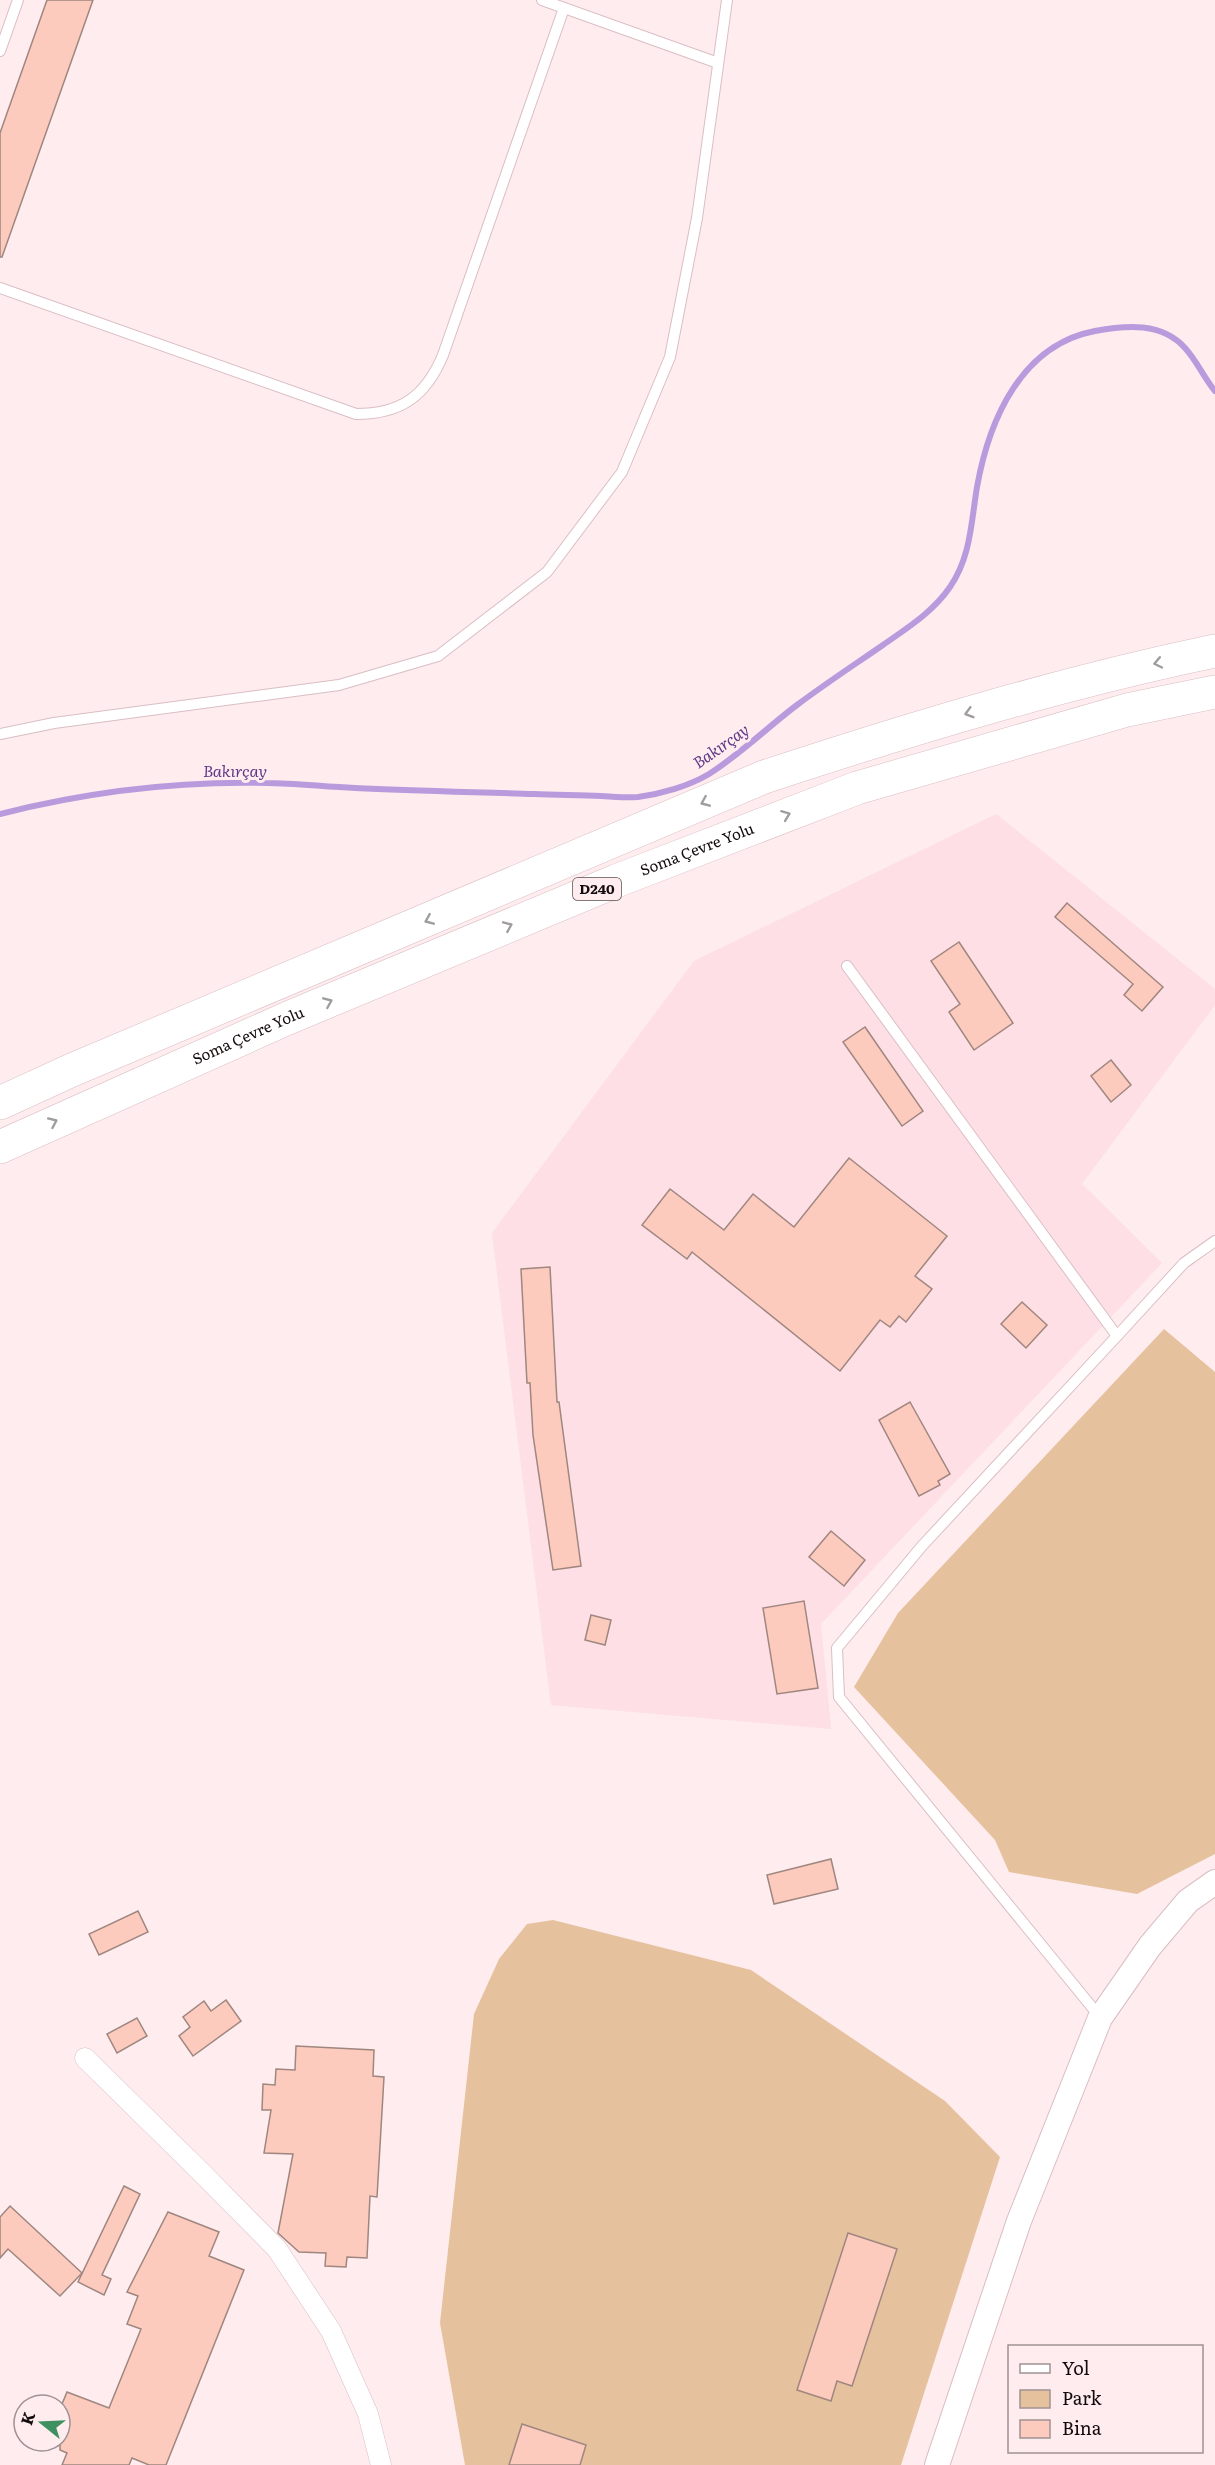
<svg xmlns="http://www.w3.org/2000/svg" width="1215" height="2465" viewBox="0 0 1215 2465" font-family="Literata,serif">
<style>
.built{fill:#fddfe5}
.green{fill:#e6c19d}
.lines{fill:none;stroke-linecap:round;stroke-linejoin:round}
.stream{stroke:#b99bdd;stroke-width:6}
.building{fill:#fdcbbe;stroke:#9f867f;stroke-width:1.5}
.service-casing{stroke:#dabec3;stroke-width:12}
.minor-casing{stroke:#dabec3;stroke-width:21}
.tertiary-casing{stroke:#dabec3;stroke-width:26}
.trunk-casing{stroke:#dabec3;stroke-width:34}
.service{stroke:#fff;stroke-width:10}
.minor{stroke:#fff;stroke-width:20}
.tertiary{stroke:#fff;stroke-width:24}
.trunk{stroke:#fff;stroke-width:33}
.oneway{stroke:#a19d9d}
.labels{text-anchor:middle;stroke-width:6;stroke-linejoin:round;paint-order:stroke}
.shield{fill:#feecef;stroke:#5a4e4f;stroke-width:1.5}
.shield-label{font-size:14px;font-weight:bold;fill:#130a0b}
.street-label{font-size:15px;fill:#130a0b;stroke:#feecef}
.water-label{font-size:16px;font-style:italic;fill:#623a89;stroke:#feecef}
</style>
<rect width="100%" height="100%" fill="#feecef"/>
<!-- built -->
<path class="built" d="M996 814 1215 989V1005L1082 1184 1162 1263 821 1624 831 1729 551 1705 492 1233 694 961Z"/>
<!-- green -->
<g class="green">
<path d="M1164 1329 1215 1372V1854L1137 1894 1009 1872 995 1840 854 1687 898 1613Z"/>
<path d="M553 1920 751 1970 945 2101 1000 2157 901 2465H465L440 2323 474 2014 499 1959 527 1924Z"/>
</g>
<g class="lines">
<!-- stream -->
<path class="stream" d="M0 814C87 792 176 781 266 783 296 783 325 787 355 788 415 791 475 792 534 794 557 795 579 795 601 796 613 797 627 798 638 797 661 794 689 786 709 774 738 756 769 726 797 705 825 684 854 665 883 645 907 628 933 612 950 587 971 556 971 523 977 487 989 420 1021 345 1095 331 1126 325 1162 322 1185 348 1197 361 1204 378 1215 391"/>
</g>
<!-- building -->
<g class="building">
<path d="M47 0H93L2 257H0V133Z"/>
<path d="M1067 903 1163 987 1142 1011 1124 995 1133 984 1055 917Z"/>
<path d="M959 942 1013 1023 974 1050 949 1012 960 1004 931 961Z"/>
<path d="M865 1027 923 1111 902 1126 843 1042Z"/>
<path d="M1111 1060 1131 1085 1111 1102 1091 1076Z"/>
<path d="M849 1158 947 1236 915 1276 932 1289 906 1322 899 1316 890 1327 880 1320 840 1371 692 1252 687 1259 642 1225 670 1189 724 1230 753 1194 794 1227Z"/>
<path d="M550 1267 557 1402H559L581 1566 553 1570 533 1435 530 1383H527L521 1269Z"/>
<path d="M1022 1302 1047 1325 1026 1348 1001 1324Z"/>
<path d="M910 1402 950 1474 938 1481 940 1485 919 1496 879 1420Z"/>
<path d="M831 1531 865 1560 844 1586 809 1557Z"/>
<path d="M804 1601 818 1688 777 1694 763 1608Z"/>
<path d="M591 1615 611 1620 605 1645 585 1640Z"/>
<path d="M831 1859 838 1889 774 1904 767 1875Z"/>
<path d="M138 1911 148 1932 99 1955 89 1934Z"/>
<path d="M226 2000 241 2021 193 2056 179 2036 190 2027 183 2017 204 2001 211 2011Z"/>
<path d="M137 2018 147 2036 117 2053 107 2034Z"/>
<path d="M296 2046 374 2050 373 2076 384 2077 377 2197 370 2196 367 2258 347 2257 346 2267 325 2266 326 2253 299 2252 278 2233 293 2154 264 2153 271 2110H262L263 2084 275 2085 276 2069 295 2070Z"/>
<path d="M124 2186 140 2194 102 2275 111 2279 104 2295 78 2282Z"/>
<path d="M10 2206 82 2273 60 2296 8 2249 0 2258V2217Z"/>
<path d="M168 2212 219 2232 209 2256 244 2270 166 2465H149L132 2458 129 2465H62L67 2453 60 2450V2409L67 2392 109 2408 141 2329 127 2324 138 2296 127 2292Z"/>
<path d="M848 2233 897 2249 852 2386 837 2381 831 2401 797 2390Z"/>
<path d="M522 2424 586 2445 580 2465H509Z"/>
</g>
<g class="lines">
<!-- service casing -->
<g class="service-casing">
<g id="service">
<path d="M542 0 718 63"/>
<path d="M0 51 18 0"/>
<path d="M0 288 356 414C401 414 426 396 443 355L564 8"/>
<path d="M0 734 54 723 339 685 438 656 547 572 622 472 670 357 697 218 727 0"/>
<path d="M847 966 1117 1336"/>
<path d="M1100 2017 839 1697 837 1648 922 1546 1117 1336 1184 1263 1215 1241"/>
</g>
</g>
<!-- minor casing -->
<g class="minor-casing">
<path id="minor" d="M85 2058 202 2173 277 2249 331 2331 368 2414 381 2465"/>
</g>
<!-- tertiary casing -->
<g class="tertiary-casing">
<path id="tertiary" d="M937 2465 1019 2221 1100 2018 1150 1946 1188 1901 1215 1882"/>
</g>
<!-- trunk casing -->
<g class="trunk-casing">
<g id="trunk">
<path d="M0 1103 72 1070 764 777C913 728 1062 683 1215 651"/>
<path id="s1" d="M0 1147 288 1018 616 881 857 788 1127 710 1215 692"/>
</g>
</g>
<!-- service -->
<use href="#service" class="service"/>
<!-- minor -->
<use href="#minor" class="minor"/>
<!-- tertiary -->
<use href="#tertiary" class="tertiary"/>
<!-- trunk -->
<use href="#trunk" class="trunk"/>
</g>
<!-- one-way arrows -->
<defs><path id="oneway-chevron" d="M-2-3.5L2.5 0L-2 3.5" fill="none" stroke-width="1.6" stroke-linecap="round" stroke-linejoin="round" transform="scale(1.5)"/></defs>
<g class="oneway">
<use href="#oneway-chevron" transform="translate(1158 663) rotate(168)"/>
<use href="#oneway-chevron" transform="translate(969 713) rotate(164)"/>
<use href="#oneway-chevron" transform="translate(705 802) rotate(157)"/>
<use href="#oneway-chevron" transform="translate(786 815) rotate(-21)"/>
<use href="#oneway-chevron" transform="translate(429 920) rotate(157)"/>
<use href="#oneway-chevron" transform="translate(508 926) rotate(-23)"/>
<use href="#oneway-chevron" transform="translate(328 1002) rotate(-23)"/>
<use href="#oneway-chevron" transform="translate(53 1122) rotate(-24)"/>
</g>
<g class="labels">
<!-- shield labels -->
<rect class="shield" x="573" y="878" width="48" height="22" rx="4.5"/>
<g class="shield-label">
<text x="597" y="894">D240</text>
</g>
<!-- street labels -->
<g class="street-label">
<text dy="5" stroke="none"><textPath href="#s1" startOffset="758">Soma Çevre Yolu</textPath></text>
<text dy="5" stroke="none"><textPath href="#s1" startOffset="272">Soma Çevre Yolu</textPath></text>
</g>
<!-- water labels -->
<g class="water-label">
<text transform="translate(721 746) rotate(-35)" y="6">Bakırçay</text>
<text x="235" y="777">Bakırçay</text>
</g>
</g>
<!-- legend -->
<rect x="1008" y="2345" width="195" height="108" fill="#feecef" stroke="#a09294" stroke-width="1.5"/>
<rect x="1020" y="2364" width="30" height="9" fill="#ffffff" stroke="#a09294" stroke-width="1.5"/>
<text x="1062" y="2375" font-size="18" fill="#130a0b">Yol</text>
<rect x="1020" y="2390" width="30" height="18" fill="#e6c19d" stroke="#a09294" stroke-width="1.5"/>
<text x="1062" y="2405" font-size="18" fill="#130a0b">Park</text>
<rect x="1020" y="2420" width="30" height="18" fill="#fdcbbe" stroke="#a09294" stroke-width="1.5"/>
<text x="1062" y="2435" font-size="18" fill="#130a0b">Bina</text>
<!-- north arrow -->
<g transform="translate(42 2423) rotate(288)"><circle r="28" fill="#feecef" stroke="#a09294" stroke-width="1.5"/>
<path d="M0-4.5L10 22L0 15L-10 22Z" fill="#3e9061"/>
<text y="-9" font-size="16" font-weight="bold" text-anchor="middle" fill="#130a0b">K</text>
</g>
</svg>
